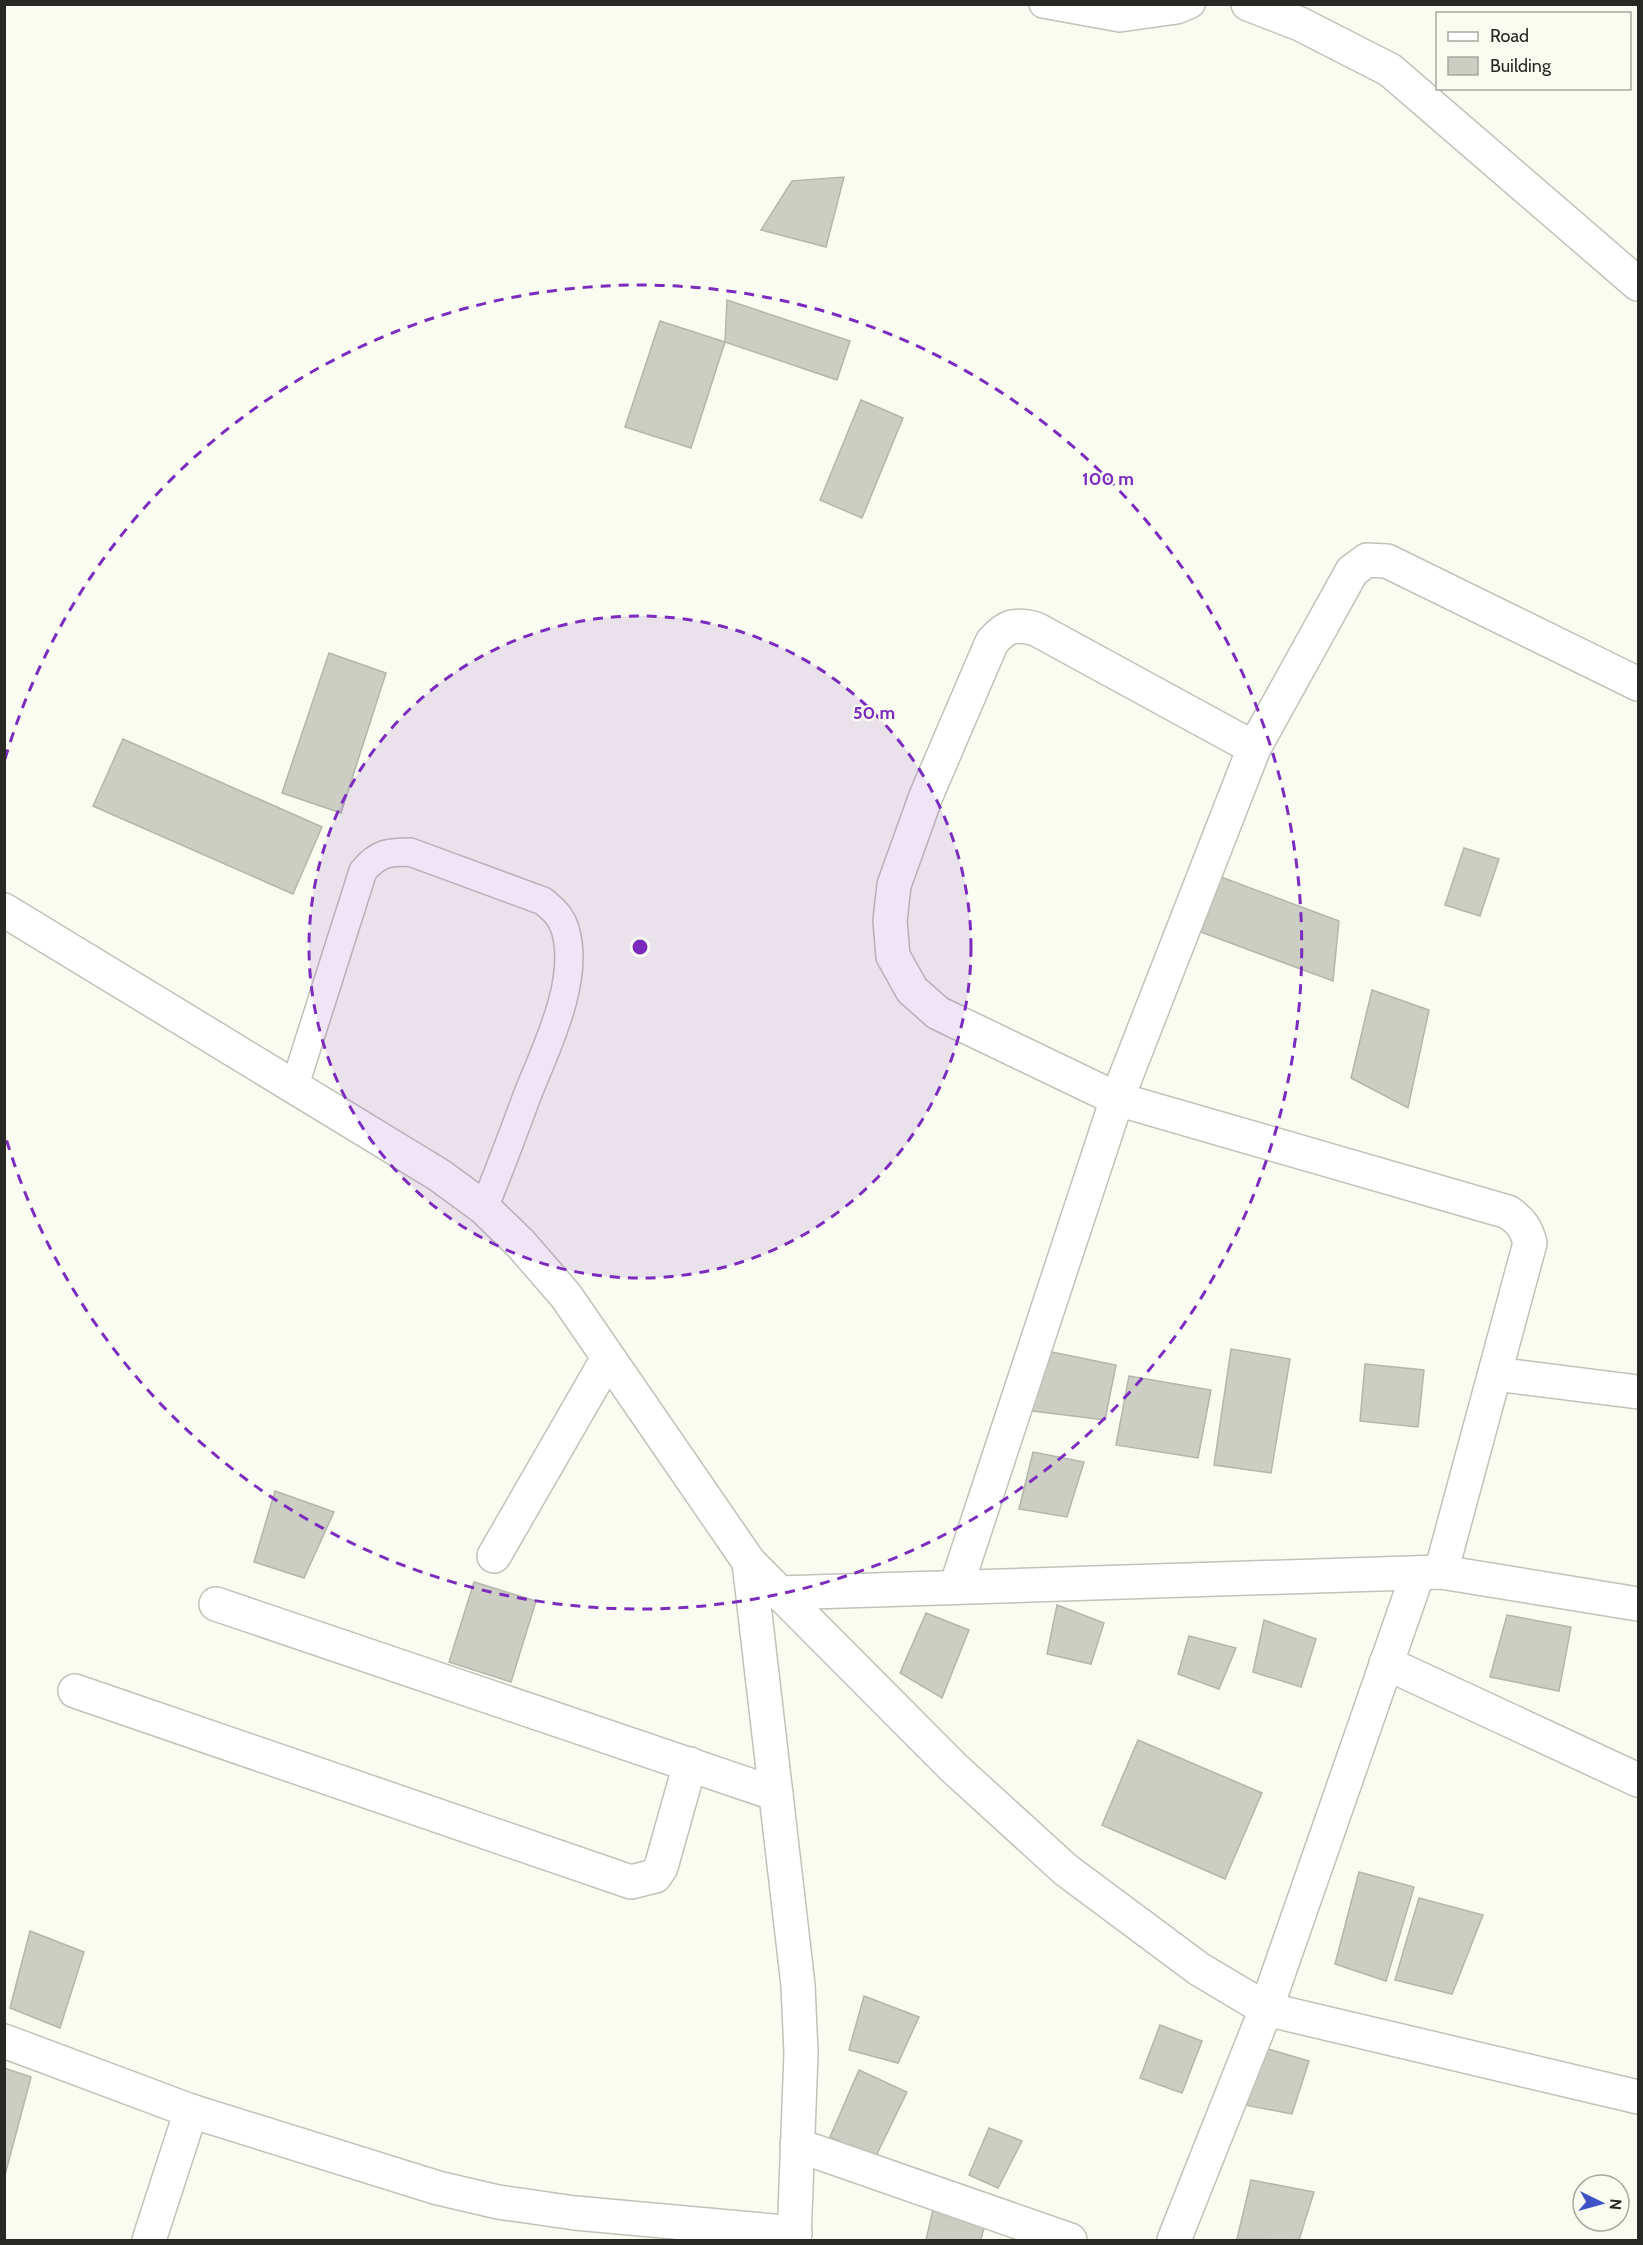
<svg xmlns="http://www.w3.org/2000/svg" width="1643" height="2245" viewBox="0 0 1643 2245" font-family="Cabin,sans-serif">
<style>
.building{fill:#cccec4;stroke:#b4b6ac;stroke-width:1.5}
.lines{fill:none;stroke-linecap:round;stroke-linejoin:round}
.service-casing{stroke:#c1c2b9;stroke-width:30}
.minor-casing{stroke:#c1c2b9;stroke-width:36}
.secondary-casing{stroke:#c1c2b9;stroke-width:36}
.service{stroke:#fff;stroke-width:27}
.minor{stroke:#fff;stroke-width:33}
.secondary{stroke:#fff;stroke-width:33}
.ring{fill:none;stroke:#7b2cbf;stroke-width:3;stroke-dasharray:10 8}
.centre{fill:#7b2cbf;stroke:#fafcf2;stroke-width:3}
.ring-label{font-size:18px;text-anchor:middle;font-weight:bold;fill:#7b2cbf;stroke:#fafcf2;stroke-width:4.5;stroke-linejoin:round;paint-order:stroke}
</style>
<rect width="100%" height="100%" fill="#fafcf2"/>
<!-- building -->
<g class="building">
<path d="M844 177 826 247 761 230 792 181Z"/>
<path d="M727 300 850 341 837 380 725 342Z"/>
<path d="M660 321 725 342 691 448 625 427Z"/>
<path d="M861 400 903 418 862 518 820 500Z"/>
<path d="M329 653 386 673 341 813 282 793Z"/>
<path d="M123 739 322 827 293 894 93 806Z"/>
<path d="M1464 848 1499 859 1480 916 1445 905Z"/>
<path d="M1221 877 1339 921 1333 981 1201 932Z"/>
<path d="M1372 990 1429 1010 1408 1108 1351 1078Z"/>
<path d="M1231 1349 1290 1359 1271 1473 1214 1465Z"/>
<path d="M1042 1350 1116 1365 1105 1420 1025 1410Z"/>
<path d="M1365 1364 1424 1370 1418 1427 1360 1421Z"/>
<path d="M1129 1376 1211 1390 1198 1458 1116 1445Z"/>
<path d="M1033 1452 1084 1462 1067 1517 1019 1509Z"/>
<path d="M275 1491 334 1512 304 1578 254 1562Z"/>
<path d="M474 1582 536 1601 511 1682 449 1662Z"/>
<path d="M1057 1605 1104 1623 1091 1664 1047 1654Z"/>
<path d="M926 1613 969 1630 942 1698 900 1673Z"/>
<path d="M1507 1615 1571 1627 1559 1691 1490 1677Z"/>
<path d="M1264 1620 1316 1639 1301 1687 1253 1672Z"/>
<path d="M1189 1636 1236 1648 1219 1689 1178 1674Z"/>
<path d="M1138 1740 1262 1793 1225 1879 1102 1825Z"/>
<path d="M1359 1872 1414 1887 1386 1981 1335 1964Z"/>
<path d="M1419 1898 1483 1915 1452 1994 1395 1980Z"/>
<path d="M30 1931 84 1952 60 2028 10 2008Z"/>
<path d="M864 1996 919 2017 898 2063 849 2050Z"/>
<path d="M1160 2025 1202 2041 1182 2093 1140 2078Z"/>
<path d="M1261 2047 1309 2061 1292 2114 1240 2104Z"/>
<path d="M4 2068 31 2077 4 2179Z"/>
<path d="M859 2070 907 2092 875 2158 830 2137Z"/>
<path d="M989 2128 1022 2141 998 2188 969 2175Z"/>
<path d="M1251 2180 1314 2192 1299 2240 1237 2239Z"/>
<path d="M934 2205 985 2223 981 2240H926Z"/>
</g>
<g class="lines">
<!-- service casing -->
<g class="service-casing">
<g id="service">
<path d="M1043 4 1120 18 1177 10 1191 4"/>
<path d="M294 1088 363 871C378 853 388 852 410 852L543 901C553 909 561 916 565 929 581 980 545 1050 527 1096 513 1134 499 1171 484 1208"/>
</g>
</g>
<!-- minor casing -->
<g class="minor-casing">
<g id="minor">
<path d="M1248 4 1300 24 1390 70 1638 284"/>
<path d="M1254 748 1036 629C1014 623 1006 626 992 642L926 796 894 885 890 921 893 956 912 990 938 1013 1117 1099 1508 1212C1521 1221 1526 1228 1530 1243L1441 1572"/>
<path d="M1495 1374 1638 1392"/>
<path d="M494 1556 608 1358"/>
<path d="M749 1562 798 1985 801 2053 794 2240"/>
<path d="M956 1587 1117 1099 1254 748 1352 571 1367 560 1387 561 1638 684"/>
<path d="M779 1593 1441 1572 1638 1604"/>
<path d="M216 1604 776 1794"/>
<path d="M1386 1663 1638 1780"/>
<path d="M75 1691 631 1882 655 1876 661 1867 690 1764"/>
<path d="M4 2041 191 2111 438 2188 498 2202 575 2213 795 2233"/>
<path d="M797 2145 1070 2240"/>
<path d="M149 2240 191 2111"/>
<path d="M1174 2240 1266 2009 1418 1573"/>
</g>
</g>
<!-- secondary casing -->
<g class="secondary-casing">
<path id="secondary" d="M4 910 439 1175 484 1208 521 1244 566 1296 749 1562 954 1768 1066 1870 1199 1969 1266 2009 1638 2097"/>
</g>
<!-- service -->
<use href="#service" class="service"/>
<!-- minor -->
<use href="#minor" class="minor"/>
<!-- secondary -->
<use href="#secondary" class="secondary"/>
</g>
<!-- distance rings -->
<circle cx="640" cy="947" r="331" fill="#7b2cbf" fill-opacity=".12"/>
<g class="ring">
<circle cx="640" cy="947" r="331"/>
<path d="M5 759A662 662 0 1 1 5 1135"/>
</g>
<circle cx="640" cy="947" r="9" class="centre"/>
<g class="ring-label">
<text x="1108" y="485">100 m</text>
<text x="874" y="719">50 m</text>
</g>
<!-- border -->
<rect width="1643" height="2245" fill="none" stroke="#282925" stroke-width="12"/>
<!-- legend -->
<rect x="1436" y="12" width="195" height="78" fill="#fafcf2" stroke="#a6a8a0" stroke-width="1.5"/>
<rect x="1448" y="32" width="30" height="9" fill="#ffffff" stroke="#a6a8a0" stroke-width="1.5"/>
<text x="1490" y="42" font-size="18" fill="#282925">Road</text>
<rect x="1448" y="57" width="30" height="18" fill="#cccec4" stroke="#a6a8a0" stroke-width="1.5"/>
<text x="1490" y="72" font-size="18" fill="#282925">Building</text>
<!-- north arrow -->
<g transform="translate(1601 2203) rotate(95)"><circle r="28" fill="#fafcf2" stroke="#a6a8a0" stroke-width="1.5"/>
<path d="M0-4.5L10 22L0 15L-10 22Z" fill="#4053c6"/>
<text y="-9" font-size="16" font-weight="bold" text-anchor="middle" fill="#282925">N</text>
</g>
</svg>
